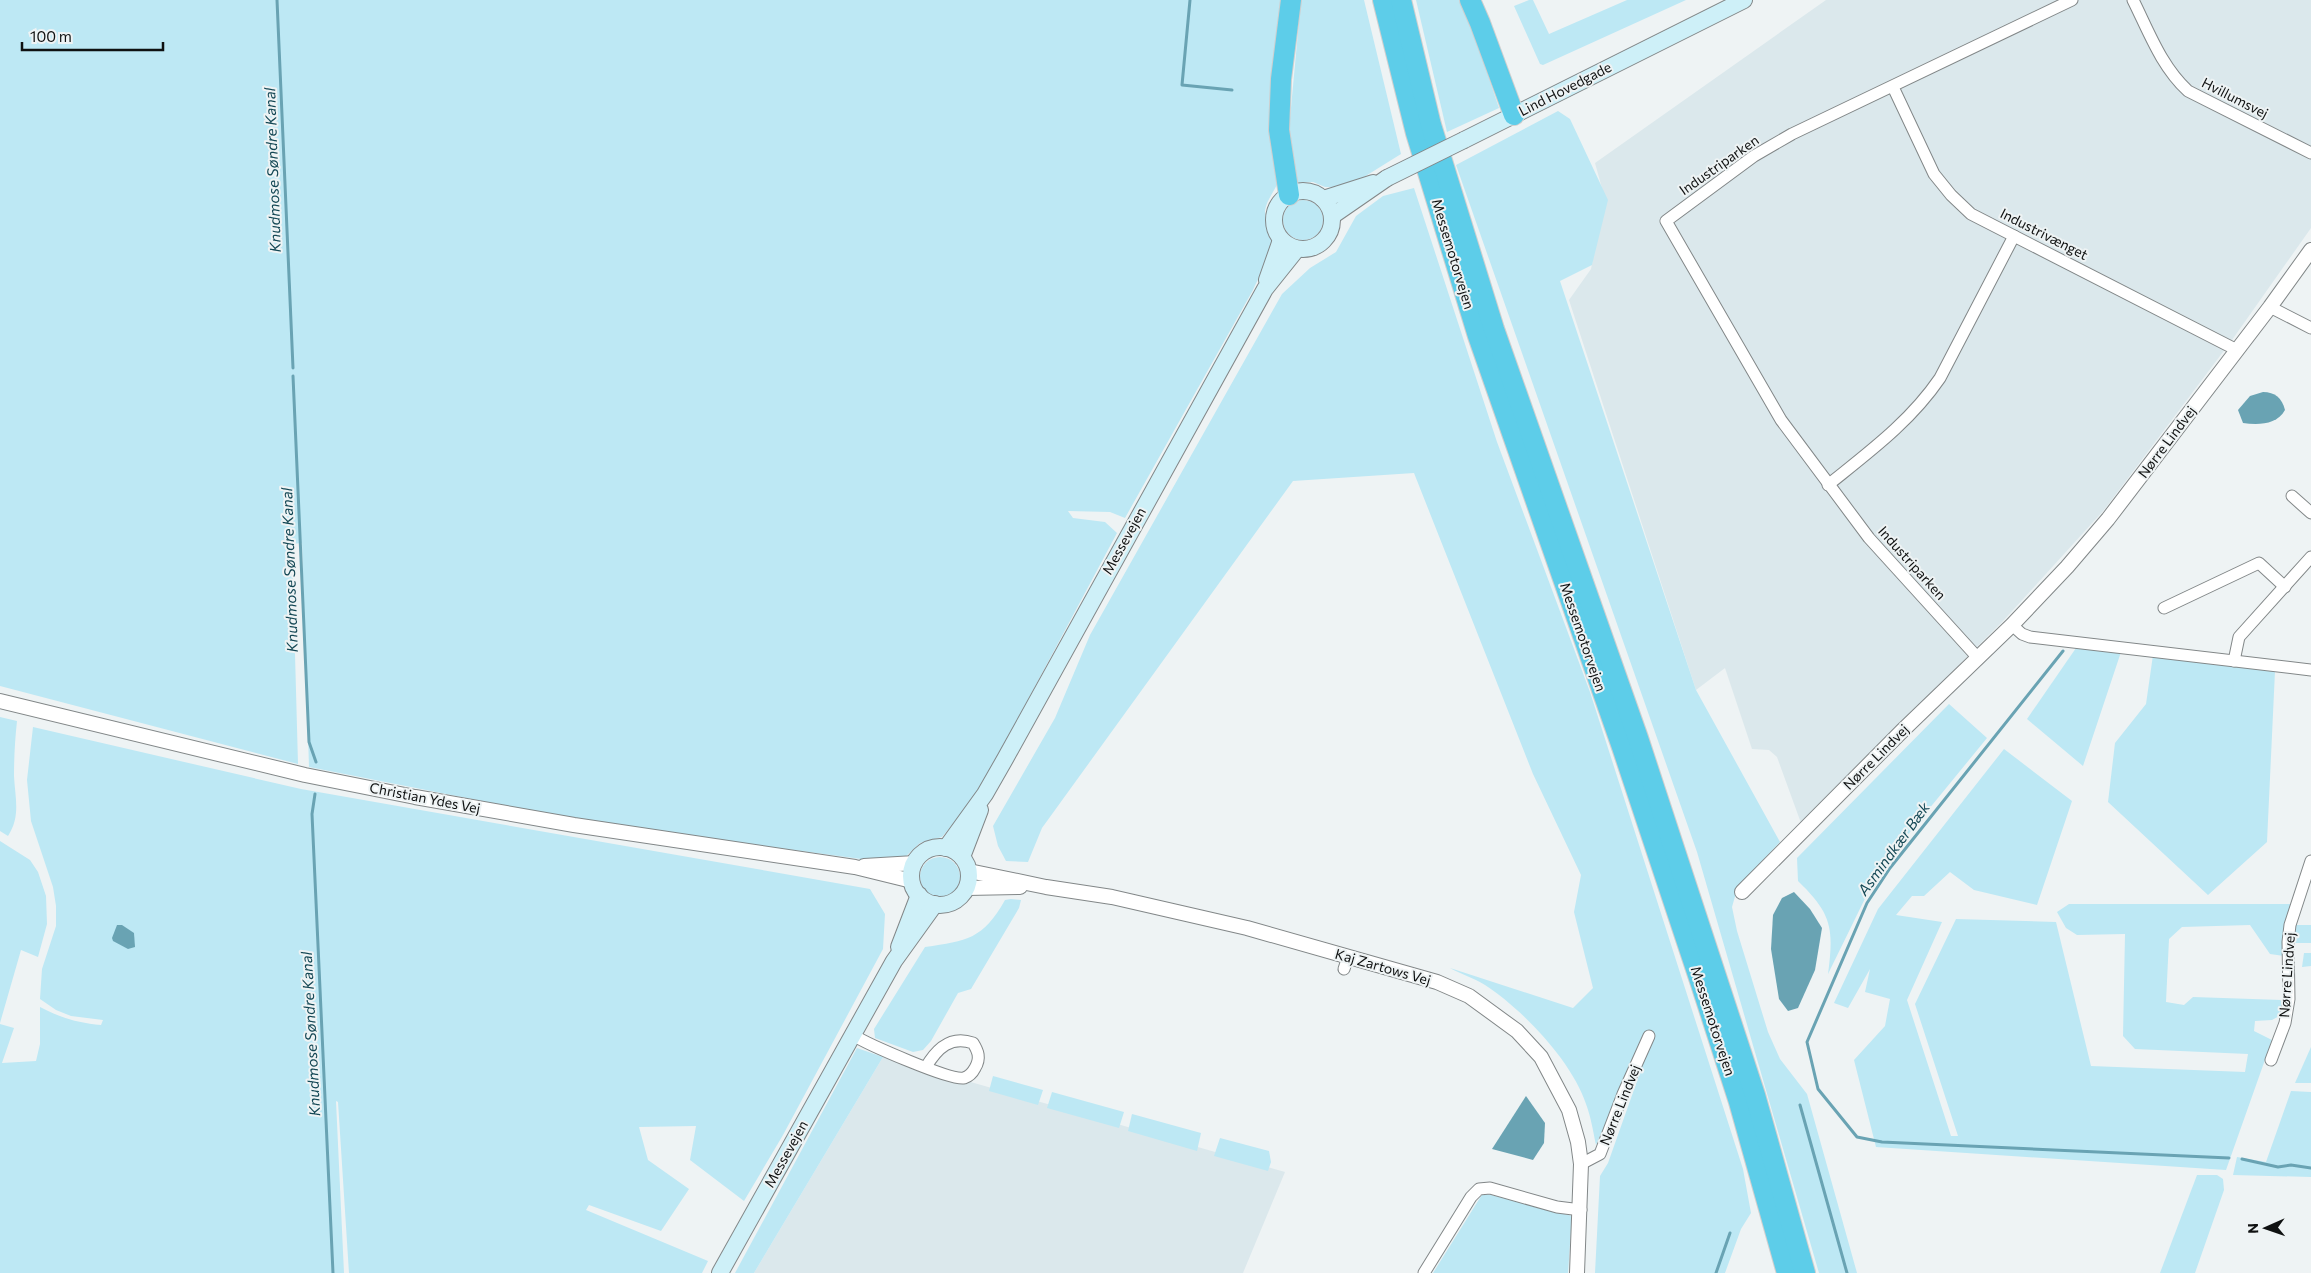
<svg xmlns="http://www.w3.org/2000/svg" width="2311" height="1273" viewBox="0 0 2311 1273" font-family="Commissioner,sans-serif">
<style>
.built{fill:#dbe8ec}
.green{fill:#bde8f4}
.water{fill:#69a3b3}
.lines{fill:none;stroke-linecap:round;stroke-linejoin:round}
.stream{stroke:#69a3b3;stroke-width:3}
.minor-casing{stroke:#828788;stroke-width:13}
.tertiary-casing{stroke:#828788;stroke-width:16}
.secondary-casing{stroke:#828788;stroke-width:18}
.motorway-casing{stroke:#cfcfcf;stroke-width:22}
.minor{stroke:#fff;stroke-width:11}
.tertiary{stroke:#fff;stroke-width:14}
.secondary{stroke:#cef0f8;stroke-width:16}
.motorway{stroke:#5dcde9;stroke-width:20}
.secondary-bridge-casing{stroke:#828788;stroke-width:18;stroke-linecap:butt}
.secondary-bridge{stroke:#cef0f8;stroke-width:16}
.labels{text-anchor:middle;stroke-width:4;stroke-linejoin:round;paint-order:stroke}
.street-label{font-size:14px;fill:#0f1111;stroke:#eef3f4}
.water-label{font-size:15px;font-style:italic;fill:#134754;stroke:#eef3f4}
</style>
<rect width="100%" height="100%" fill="#eef3f4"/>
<!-- built -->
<g class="built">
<path d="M1826 0H2311V228L2232 340 2104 510 2003 621 1801 823 1777 757 1769 750 1752 749 1725 668 1696 690 1569 300 1591 269 1605 199 1595 163Z"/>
<path d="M883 1057 1285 1172 1243 1273H754Z"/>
</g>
<!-- green -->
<g class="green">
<path d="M0 0H1283L1279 179C1276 190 1266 200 1265 211 1265 219 1270 227 1271 234 1273 254 1261 272 1253 290L1125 518 1110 512 1068 511 1073 518 1105 522 1117 533 977 795 942 837 920 843 904 858 861 859 599 824 309 767 302 543 292 544 298 764 0 686Z"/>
<path d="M1301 0H1364L1401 154 1348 187H1325L1313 182 1295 183 1289 129Z"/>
<path d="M1416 0H1459L1472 28 1499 108 1447 132Z"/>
<path d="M1529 0H1533L1549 34 1627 0H1686L1543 65 1540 64 1514 6Z"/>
<path d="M1558 111 1570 119 1608 200 1592 265 1560 281 1696 690 1780 842 1738 886 1732 907 1737 931 1768 1032 1780 1059 1807 1094 1857 1273H1819L1697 852 1456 165Z"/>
<path d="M1414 188 1497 442 1590 692 1743 1169 1751 1213 1741 1229 1725 1273H1595L1600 1176 1608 1163 1653 1036 1648 1031 1596 1145C1593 1131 1591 1117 1586 1104 1572 1061 1522 1009 1485 985 1474 978 1461 974 1450 968L1573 1008 1593 988 1574 912 1581 875 1533 774 1414 473 1293 481 1042 828 1028 862 1006 861 998 846 993 826 1055 718 1090 635 1282 294 1310 268 1336 252 1356 216 1383 196Z"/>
<circle cx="1303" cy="220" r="20"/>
<path d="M2076 648 2121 652 2083 766 2027 719Z"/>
<path d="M2153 655 2275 671 2267 842 2208 895 2108 802 2115 743 2146 704Z"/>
<path d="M1949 704 1987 738 1879 870 1828 974C1834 928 1832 914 1798 881L1797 858Z"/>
<path d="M0 717 17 721C15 739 14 758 14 776 15 798 21 816 8 836L0 831Z"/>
<path d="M33 727 301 789 870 889 885 914 883 949 783 1135 744 1201 690 1160 696 1126 639 1127 648 1160 689 1189 661 1231 589 1205 586 1210 708 1261 702 1273H349L338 1102 336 1101 344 1273H0V1024L14 1028 2 1063 36 1061 40 1044V1007C61 1018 78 1023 101 1025L103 1020 71 1016 56 1010 40 999 42 969 56 926V906L53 887 31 821 27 780Z"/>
<path d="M2004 749 2072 801 2037 905 1974 890 1950 872 1924 896H1912L1896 915 1942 922 1907 1000 1951 1136H1958L1915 1004 1956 919 2056 922 2091 1066 2245 1072 2248 1054 2135 1049 2123 1036 2125 934 2077 935 2066 928 2057 912 2069 904H2294L2284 956 2270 954 2250 925 2182 927 2169 939 2166 1002 2184 1005 2193 997 2282 1000 2283 1014 2272 1020 2255 1021 2254 1031 2272 1040 2226 1170 1876 1147 1854 1060 1885 1026 1890 999 1865 992 1870 969 1848 1008 1834 1003 1878 909Z"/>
<path d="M0 841 30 860 38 872 46 896 47 924 38 957 21 950 0 1023Z"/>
<circle cx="940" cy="877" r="20"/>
<path d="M1011 899 1021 900 1019 908 971 989 958 993 931 1041 923 1050 913 1052 875 1038 874 1029 925 947C967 941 983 939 1005 900Z"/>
<path d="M2296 925H2311V943H2293Z"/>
<path d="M2304 953H2311V966L2302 967Z"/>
<path d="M2311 1047V1083H2295Z"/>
<path d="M857 1048 883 1057 754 1273H735Z"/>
<path d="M993 1076 1043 1090 1038 1105 989 1091Z"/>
<path d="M2291 1091 2311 1092V1177L2233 1175 2237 1157 2266 1162Z"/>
<path d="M1052 1092 1124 1112 1119 1128 1047 1108Z"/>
<path d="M1132 1114 1201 1133 1197 1151 1128 1131Z"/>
<path d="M1220 1138 1269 1151 1271 1162 1268 1171 1214 1156Z"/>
<path d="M2197 1175H2217L2223 1179 2224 1190 2195 1273H2160Z"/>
<path d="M1483 1193 1572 1216 1568 1273H1433Z"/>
</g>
<!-- water -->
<g class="water">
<path d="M2263 392C2275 392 2282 398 2285 410 2277 425 2258 425 2243 423L2238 410 2250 396Z"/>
<path d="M1794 892 1810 909 1822 928 1815 970 1798 1008 1788 1011 1779 999 1771 949 1773 915 1782 898Z"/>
<path d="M117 925H122L134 933 135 947 128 949 113 941 112 938Z"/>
<path d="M1526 1096 1545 1123 1544 1143 1533 1160 1492 1149Z"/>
</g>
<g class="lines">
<!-- stream -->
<g class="stream">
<path d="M277 0 293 368"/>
<path d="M1190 0 1182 85 1232 90"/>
<path d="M293 376 309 742 316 762"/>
<path d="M2063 651 1890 868 1867 903 1807 1042 1818 1089 1857 1137 1882 1142 2229 1158"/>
<path d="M315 794 312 814 333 1273"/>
<path d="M1800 1105 1847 1273"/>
<path d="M2242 1159 2278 1167 2291 1165 2311 1168"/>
<path d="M1716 1273 1730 1233"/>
</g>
<!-- minor casing -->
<g class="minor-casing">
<g id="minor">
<path d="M2133 0C2149 32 2161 66 2188 91L2311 153"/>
<path d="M1893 87 1934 174 1951 195 1971 214 2237 350"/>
<path d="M2270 307 2311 328"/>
<path d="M1828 485C1869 452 1910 422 1940 378L2014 236"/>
<path d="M2292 496 2311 513"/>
<path d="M2164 608 2259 563 2285 587"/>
<path d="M2012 625 2022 634 2030 637 2311 670"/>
<path d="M1978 658 1869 538 1781 420 1666 221 1754 156 1792 134 2072 0"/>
<path d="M2234 661 2239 637 2311 557"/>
<path d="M1344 969 1348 957"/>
<path d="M853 1035C867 1044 951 1081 964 1078 970 1076 973 1072 975 1068 981 1058 978 1051 973 1043 951 1035 937 1048 926 1067"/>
<path d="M2271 1060 2285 1023 2289 999 2288 942 2290 925 2311 861"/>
<path d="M1581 1164 1600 1154 1623 1094 1649 1036"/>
<path d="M1424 1273 1471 1197 1479 1189 1490 1188 1557 1207 1581 1210"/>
</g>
</g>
<!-- tertiary casing -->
<g class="tertiary-casing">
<g id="tertiary">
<path d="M0 701 305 775 415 797 574 825 855 867 912 881"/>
<path d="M864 866 915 863"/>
<path d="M969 871 1046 887 1112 897 1247 928 1437 982 1469 996 1517 1031 1541 1057 1569 1110 1578 1142 1581 1164 1577 1273"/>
<path d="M967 888 1020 887"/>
<path d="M1742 892 1903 730 2012 625 2067 567 2108 519 2270 307 2311 250"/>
</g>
</g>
<!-- secondary casing -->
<g class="secondary-casing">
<g id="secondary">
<path d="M1464 140 1744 0"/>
<circle cx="1303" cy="220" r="29"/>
<path d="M1323 199 1373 183"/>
<path d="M1332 216 1387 178"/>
<path d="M1267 280 1281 240"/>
<circle cx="940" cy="876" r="29"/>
<path d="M946 848 985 794 1005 759 1265 289 1297 249"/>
<path d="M962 857 980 810"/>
<path d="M899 947 919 895"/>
<path d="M720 1273 894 961 935 904"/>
</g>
</g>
<!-- motorway casing -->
<g class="motorway-casing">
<g id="motorway">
<path d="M1383 0 1416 133 1478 336 1622 747 1701 984 1739 1102 1787 1273"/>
<path d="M1401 0 1431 125 1494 329 1638 738 1755 1095 1805 1273"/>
<path d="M1470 0 1480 23 1514 115"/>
<path d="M1289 195 1279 130 1281 79 1291 0"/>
</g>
</g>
<!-- minor -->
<use href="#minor" class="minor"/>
<!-- tertiary -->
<use href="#tertiary" class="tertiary"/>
<!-- secondary -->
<use href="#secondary" class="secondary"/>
<!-- motorway -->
<use href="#motorway" class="motorway"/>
<!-- secondary-bridge casing -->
<g class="secondary-bridge-casing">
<path id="secondary-bridge" d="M1387 178 1464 140"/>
</g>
<!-- secondary-bridge -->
<use href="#secondary-bridge" class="secondary-bridge"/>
</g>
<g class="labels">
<!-- street labels -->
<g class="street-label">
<text transform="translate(1565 89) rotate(-27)" y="5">Lind Hovedgade</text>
<text transform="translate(2235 98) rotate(27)" y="5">Hvillumsvej</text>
<text transform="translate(1719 165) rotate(-35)" y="5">Industriparken</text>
<text transform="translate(2044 234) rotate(27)" y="5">Industrivænget</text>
<text transform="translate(1453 254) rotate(73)" y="5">Messemotorvejen</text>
<text transform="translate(2167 442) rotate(-53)" y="5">Nørre Lindvej</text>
<text transform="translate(1124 541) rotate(-61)" y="5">Messevejen</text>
<text transform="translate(1912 563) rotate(48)" y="5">Industriparken</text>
<text transform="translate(1583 637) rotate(71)" y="5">Messemotorvejen</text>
<text transform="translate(1876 757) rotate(-45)" y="5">Nørre Lindvej</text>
<text transform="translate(425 798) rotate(11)" y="5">Christian Ydes Vej</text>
<text transform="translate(1383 967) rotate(16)" y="5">Kaj Zartows Vej</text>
<text transform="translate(2287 975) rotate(-86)" y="5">Nørre Lindvej</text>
<text transform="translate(1713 1021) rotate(72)" y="5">Messemotorvejen</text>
<text transform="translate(1620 1105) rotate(-68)" y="5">Nørre Lindvej</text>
<text transform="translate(786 1154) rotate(-61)" y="5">Messevejen</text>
</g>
<!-- water labels -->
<g class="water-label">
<text transform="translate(273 170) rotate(-92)" y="5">Knudmose Søndre Kanal</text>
<text transform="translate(290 570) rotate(-92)" y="5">Knudmose Søndre Kanal</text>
<text transform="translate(1894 849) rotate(-54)" y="5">Asmindkær Bæk</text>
<text transform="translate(311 1034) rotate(-93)" y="5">Knudmose Søndre Kanal</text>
</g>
</g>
<!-- north arrow -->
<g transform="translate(2266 1228) rotate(268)" stroke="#eef3f4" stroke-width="4" paint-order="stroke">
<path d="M0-4L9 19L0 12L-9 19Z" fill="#0f1111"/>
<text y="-8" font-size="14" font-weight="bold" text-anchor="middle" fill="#0f1111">N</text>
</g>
<!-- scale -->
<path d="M22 42v8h141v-8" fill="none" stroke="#0f1111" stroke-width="2.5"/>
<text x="30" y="42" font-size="15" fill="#0f1111" stroke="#eef3f4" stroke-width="4" paint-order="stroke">100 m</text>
</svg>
